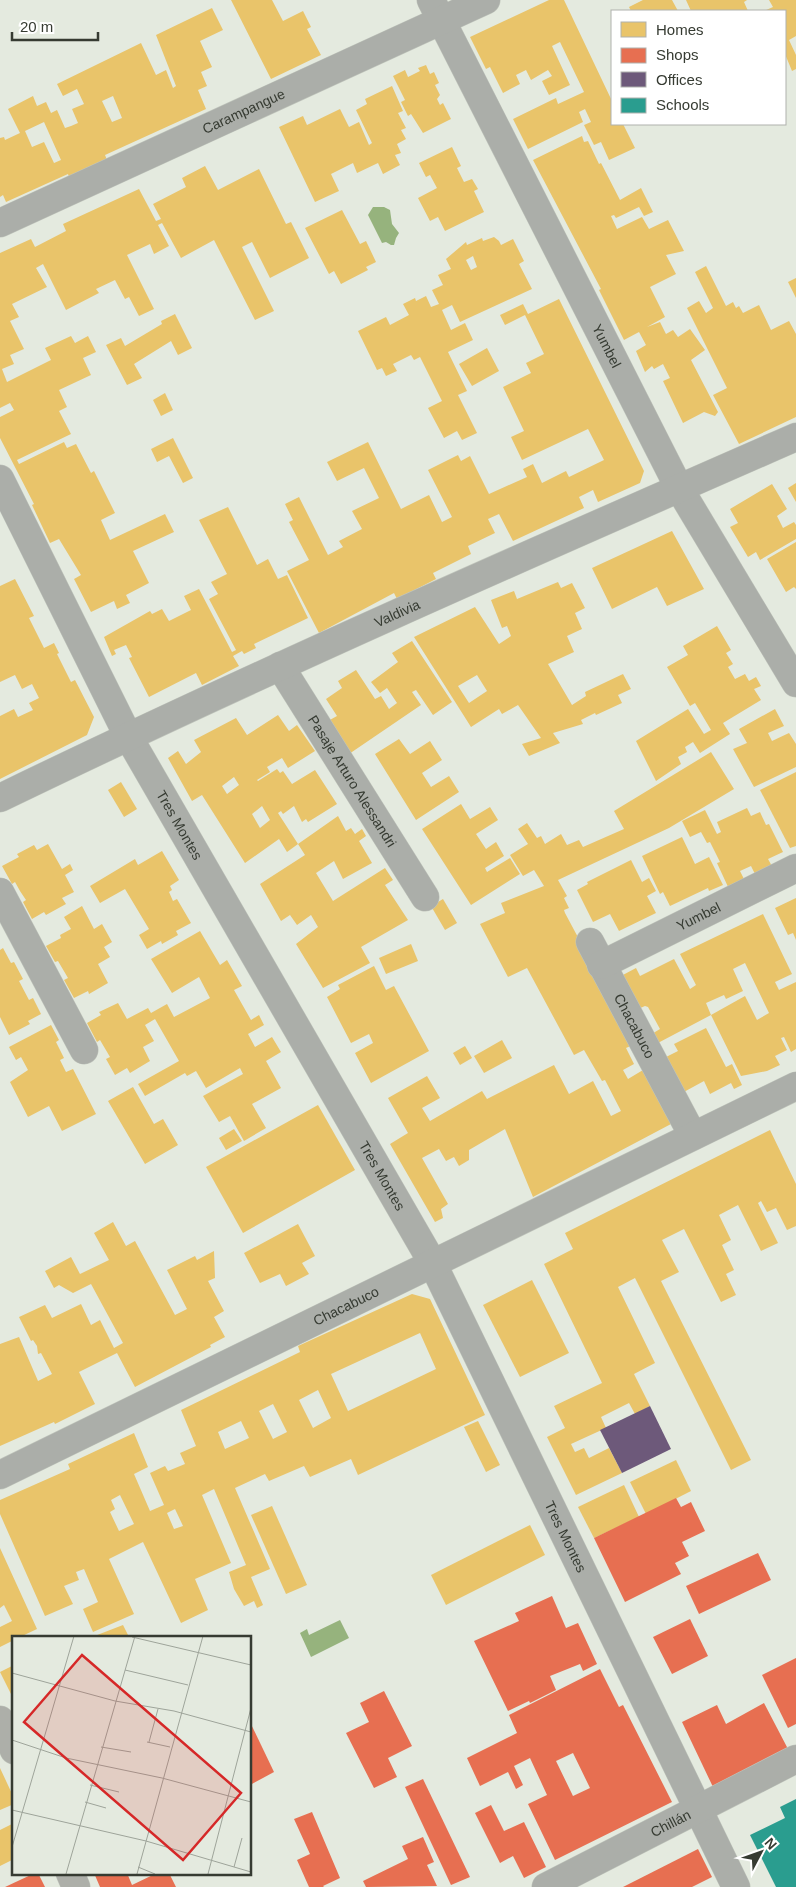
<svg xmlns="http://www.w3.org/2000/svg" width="796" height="1887" viewBox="0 0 796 1887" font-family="Arial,sans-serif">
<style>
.water{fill:#96b37d}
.homes{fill:#e9c46a;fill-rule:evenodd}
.shops{fill:#e76f51;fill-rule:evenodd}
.offices{fill:#6d597a}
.schools{fill:#2a9d8f}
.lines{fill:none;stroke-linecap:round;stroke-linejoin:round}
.minor-casing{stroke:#c1c6bd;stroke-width:29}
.major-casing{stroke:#c1c6bd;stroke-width:29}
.minor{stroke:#abaea9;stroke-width:28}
.major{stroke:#adafa9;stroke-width:28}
.labels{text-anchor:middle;stroke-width:5;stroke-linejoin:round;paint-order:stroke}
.street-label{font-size:14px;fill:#363b32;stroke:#fff}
.inset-road{fill:none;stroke:#9ea49a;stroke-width:1}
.view{fill:#d62828;fill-opacity:0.15;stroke:#d62828;stroke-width:2.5}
.inset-edge{fill:none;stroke:#363b32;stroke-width:2.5}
</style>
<rect width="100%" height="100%" fill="#e4eadf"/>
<!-- water -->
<g class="water">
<path d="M373 207H384L390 210 392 224 399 233 396 238 394 245H391L386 242 382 243 368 215Z"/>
<path d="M340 1620 349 1638 311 1657 300 1633 307 1629 309 1635Z"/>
</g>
<!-- homes -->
<g class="homes">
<path d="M231 0H272L283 21 303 11 311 27 307 29 321 55 271 79Z"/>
<path d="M549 0H564L612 101V124H623L635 148 609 160 601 142 594 145 584 125 591 122 585 109 579 112 583 122 528 149 513 119 556 98 558 104 584 92 560 42 552 46 570 85 549 95 542 81 552 76 548 70 531 80 526 70 516 75 520 84 503 93 490 67 486 69 470 37Z"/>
<path d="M643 0H672L678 11H631L629 7Z"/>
<path d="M686 0H747L744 2 748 11H691Z"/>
<path d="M769 0H796V36L789 40 796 55V69L792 71 785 54V11H764L773 7Z"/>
<path d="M212 8 223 30 200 41 212 67 201 72 207 86 198 90 206 109 105 155 107 160 69 177 68 174 6 202 3 195 0 197V138L4 137 5 140 20 133 8 109 33 96 37 106 46 102 51 113 57 110 65 128 71 126 78 123 72 109 84 104 77 89 63 96 57 84 141 43 156 75 166 70 173 88 176 86 156 35ZM113 96 122 118 112 122 102 101ZM44 122 61 160 54 163 44 142 32 147 25 131Z"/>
<path d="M426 65 430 74 434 72 439 83 435 85 440 95 437 99 440 105 443 103 451 119 423 133 411 114 408 116 401 102 405 100 393 76 405 70 408 77 420 71 418 68Z"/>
<path d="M392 86 403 111 398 113 406 128 401 130 406 139 397 144 401 153 395 155 400 165 383 174 378 163 357 173 353 163 331 174 339 191 315 202 279 127 303 116 307 125 340 109 349 127 359 122 369 145 372 143 356 110 367 104 365 99Z"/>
<path d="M582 136 584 142 588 141 599 164 601 163 620 200 641 188 653 212 644 216 639 207 616 218 614 215 611 216 617 229 642 217 649 229 668 220 684 251 666 255 676 274 650 287 665 317 647 327 660 322 666 334 673 330 678 337 690 329 705 350 691 360 718 412 715 416 704 412 683 423 663 381 670 378 663 364 654 369 652 366 645 372 636 351 646 345 639 332 624 340 599 290 601 289 533 160Z"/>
<path d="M452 147 461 166 457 168 464 182 472 179 478 189 474 191 484 212 445 231 438 217 430 221 418 198 437 188 430 175 426 177 419 163Z"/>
<path d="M205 166 218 190 259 169 286 224 291 222 309 258 270 278 252 242 242 247 274 311 255 320 214 240 181 258 162 223 158 225 169 246 154 254 150 244 127 255 154 309 139 316 129 297 125 299 115 280 96 289 99 293 66 310 43 264 36 268 47 287 12 304 19 317 10 321 24 349 10 355 14 364 2 369 7 382 51 360 45 348 71 336 75 343 88 336 96 352 83 358 91 375 59 390 67 407 59 411 71 434 17 460 19 464 64 442 67 448 76 444 91 473 94 471 115 513 101 520 110 540 165 514 174 532 133 551 149 583 126 595 130 603 117 609 114 601 91 612 74 579 81 575 59 539 50 543 32 505 34 504 0 438V417L14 410 10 403 0 408V253L31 239 35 247 66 231 63 224 139 189 156 221 161 219 153 204 186 187 182 178Z"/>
<path d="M342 210 360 244 366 241 376 262 366 267 368 270 341 284 334 271 329 274 305 228Z"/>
<path d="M494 237 499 241 501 245 513 239 524 261 519 264 532 289 460 322 452 305 442 310 451 330 465 323 473 340 448 352 467 391 458 395 477 433 462 440 457 431 444 438 428 408 442 401 420 357 414 360 411 355 393 364 397 371 386 376 382 368 377 370 358 331 386 317 390 325 409 315 403 304 415 298 416 301 426 296 431 307 439 304 432 290 443 285 438 275 451 269 446 259 466 242 467 245 482 238 483 241ZM473 256 477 267 471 270 466 260Z"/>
<path d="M706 266 726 306 733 302 736 308 739 306 743 313 759 305 771 330 789 321 796 334V417L739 444 713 395 727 388 687 308 699 301 706 313 713 308 695 272Z"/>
<path d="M796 278V298L788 282Z"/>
<path d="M559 299 644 471 640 483 598 502 593 490 579 497 584 508 513 541 499 514 488 519 495 533 468 546 471 554 433 573 436 579 397 599 394 593 319 633 287 571 309 560 289 522 293 520 285 504 299 497 328 555 343 547 339 541 362 529 352 511 379 498 364 468 337 481 327 462 368 442 401 509 429 495 442 522 452 517 428 470 458 455 461 461 470 456 489 494 527 477 523 469 533 464 542 483 566 471 569 477 604 460 588 429 522 460 511 437 524 431 503 387 531 373 526 363 544 354 525 315 505 325 500 315 523 304 528 314Z"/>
<path d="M175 314 192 348 178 355 171 341 134 364 142 378 127 385 106 345 121 338 125 346 162 324 161 321Z"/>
<path d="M487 348 499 371 472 386 459 364Z"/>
<path d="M165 393 173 410 161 416 153 400Z"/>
<path d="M173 438 193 478 183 483 169 456 157 462 151 449Z"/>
<path d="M796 483V502L788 488Z"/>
<path d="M772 484 787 509 777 516 783 528 794 522 796 525V539L760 560 756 552 748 557 730 527 738 523 730 509Z"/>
<path d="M228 507 257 565 268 559 278 579 287 575 308 618 254 644 256 648 244 654 242 651 233 656 239 666 202 685 196 673 149 697 129 658 132 657 126 645 114 650 116 654 112 656 104 637 150 611 152 614 162 609 169 621 191 610 184 596 199 589 232 652 236 650 209 599 218 594 211 582 227 574 199 520Z"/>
<path d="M672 531 704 589 667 606 657 587 612 609 592 568Z"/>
<path d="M796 542V589L794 587 786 592 767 559Z"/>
<path d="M15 579 34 616 29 618 44 648 54 643 59 653 57 654 71 682 75 680 94 717 87 735 0 779V716L14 709 18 717 33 710 29 703 39 698 32 684 22 689 15 675 0 682V586Z"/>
<path d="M558 582 561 588 572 583 585 608 575 613 582 629 567 636 574 652 548 664 572 705 586 696 585 692 623 674 631 689 618 695 622 703 596 715 595 713 581 720 583 724 553 733 560 743 529 756 522 744 541 738 518 705 502 714 499 709 471 727 414 637 475 607 499 644 511 636 507 626 502 628 491 600 514 591 517 599ZM477 675 487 691 469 703 458 686Z"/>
<path d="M717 626 731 650 726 653 733 664 728 667 735 679 745 674 749 681 756 677 761 686 754 689 761 700 723 723 730 734 700 753 693 742 685 747 687 752 678 757 681 764 656 781 636 741 688 709 704 734 711 730 695 703 690 706 667 667 688 655 683 646Z"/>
<path d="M412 641 452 702 433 715 416 690 412 692 421 705 349 754 328 721 337 716 326 699 342 688 338 681 356 670 375 699 381 696 389 709 397 703 387 688 380 693 371 682 398 662 392 653Z"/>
<path d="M775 709 784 726 768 733 772 741 789 733 796 744V767L754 787 733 749 747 743 739 729Z"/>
<path d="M278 715 289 731 297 725 315 751 288 768 282 758 267 767 270 772 257 780 258 781 277 769 280 773 283 771 292 784 315 770 337 804 308 822 306 819 302 822 294 806 283 814 281 811 278 813 298 844 287 852 279 839 245 863 202 795 192 801 168 758 178 751 186 764 201 752 194 740 236 718 247 735ZM234 777 239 785 227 794 222 786ZM262 806 270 820 260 828 252 814Z"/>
<path d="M399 739 410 754 430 741 442 760 422 773 431 787 449 776 459 792 416 820 375 754Z"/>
<path d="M711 752 734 789 669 828 558 880 567 896 564 898 569 908 564 910 565 913 635 1044 626 1048 634 1064 623 1070 628 1079 643 1070 671 1124 533 1197 505 1129 469 1150V1160L459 1166 454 1157 446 1161 439 1149 422 1158 448 1204 441 1209 443 1218 435 1222 390 1144 408 1133 388 1098 427 1076 440 1098 422 1108 430 1121 482 1091 487 1099 554 1065 569 1094 593 1081 611 1116 621 1111 605 1080 602 1081 584 1050 574 1055 527 968 508 977 480 924 505 913 501 903 544 886 534 870 523 876 510 855 528 844 518 829 527 823 537 838 541 836 545 844 561 834 567 845 579 840 583 847 624 829 614 811Z"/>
<path d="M796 772V846L790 848 760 790Z"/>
<path d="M121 782 137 809 124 817 108 790Z"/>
<path d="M461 804 470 819 490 807 498 820 476 834 486 849 496 842 504 856 485 868 487 872 510 858 520 874 471 905 422 829Z"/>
<path d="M747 808 751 816 760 812 766 825 769 824 783 852 768 859 773 868 756 876 751 866 740 871 745 881 729 889 717 863 720 862 710 842 707 843 701 832 690 837 682 821 705 810 717 834 721 832 717 822Z"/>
<path d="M338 816 346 831 351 828 355 834 362 829 366 836 359 841 372 863 343 879 334 861 316 873 333 901 385 868 393 880 385 885 408 920 361 947 370 963 323 988 296 944 318 927 311 915 297 925 290 915 281 921 260 884 305 855 298 844Z"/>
<path d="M682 837 695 864 709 857 723 885 709 891 708 888 670 906 663 892 660 894 642 856Z"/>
<path d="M48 844 62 869 70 864 73 870 65 875 74 892 62 898 66 904 46 915 44 912 32 919 23 902 26 900 20 891 15 882 12 884 2 866 19 857 17 854 34 845 37 850Z"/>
<path d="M162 851 179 880 170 886 172 890 169 892 173 901 177 899 191 923 176 931 178 935 162 944 161 941 147 949 139 935 149 929 125 889 100 903 90 886 135 859 138 865Z"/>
<path d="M631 860 642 882 649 878 656 891 647 896 656 913 619 931 610 914 593 922 577 890 588 884 587 882Z"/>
<path d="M796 898V940L793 933 788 935 775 908Z"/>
<path d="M443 899 457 923 445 930 431 906Z"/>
<path d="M82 906 94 929 102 924 112 942 104 947 110 957 98 964 108 983 89 994 88 991 74 998 64 980 68 978 58 961 55 962 46 946 61 938 60 935 71 929 64 917Z"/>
<path d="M763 914 792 974 775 982 779 990 796 982V1049L791 1052 784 1037 781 1038 787 1050 775 1056 780 1065 767 1071 741 1076 711 1015 745 996 757 1020 769 1013 745 963 733 969 743 991 726 999 724 995 706 1003 711 1015 656 1044 650 1035 660 1029 648 1007 645 1006 638 1009 621 976 636 968 640 976 674 959 690 989 696 985 680 954Z"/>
<path d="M200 931 220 965 227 960 242 986 234 990 251 1020 259 1015 264 1025 248 1034 255 1047 272 1037 281 1052 266 1061 281 1088 252 1104 266 1128 244 1141 230 1116 219 1122 203 1096 243 1074 240 1068 206 1088 196 1071 187 1076 185 1073 145 1096 138 1084 179 1061 155 1019 145 1025 154 1041 143 1047 150 1061 130 1073 127 1068 115 1075 106 1059 110 1057 100 1040 97 1042 87 1023 101 1015 99 1012 118 1003 127 1019 148 1008 151 1013 167 1004 174 1017 210 998 199 977 172 993 151 959Z"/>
<path d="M411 944 418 961 386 974 379 958Z"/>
<path d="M3 948 11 963 14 962 23 979 19 981 29 1000 33 998 41 1014 28 1021 30 1024 9 1035 0 1017V950Z"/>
<path d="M374 966 386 990 394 986 429 1051 371 1083 355 1053 373 1043 369 1034 351 1043 327 997 340 989 338 985Z"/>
<path d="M51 1025 59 1040 56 1042 64 1058 60 1060 66 1072 73 1069 96 1114 62 1131 49 1106 28 1117 10 1082 28 1070 21 1057 16 1060 9 1047Z"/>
<path d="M706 1028 726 1067 732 1064 742 1085 734 1089 731 1083 710 1094 704 1081 682 1093 664 1058 678 1051 674 1044Z"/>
<path d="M502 1040 512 1058 484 1073 474 1056Z"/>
<path d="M465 1046 472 1058 460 1065 453 1053Z"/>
<path d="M133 1087 154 1124 163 1119 178 1145 145 1164 108 1101Z"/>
<path d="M318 1105 355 1170 243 1233 206 1167Z"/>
<path d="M234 1129 242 1141 226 1150 219 1138Z"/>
<path d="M770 1130 796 1184V1226L787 1230 776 1208 767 1212 761 1201 758 1203 778 1243 761 1251 738 1205 719 1215 731 1240 722 1245 734 1270 726 1274 736 1295 721 1302 684 1229 662 1240 679 1272 661 1281 751 1460 731 1470 635 1278 618 1287 655 1363 634 1374 650 1406 635 1414 629 1403 601 1417 606 1428 571 1444 575 1452 584 1448 589 1458 609 1448 622 1473 576 1495 547 1437 565 1428 554 1406 602 1383 544 1264 573 1249 565 1233Z"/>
<path d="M113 1222 126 1246 135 1241 175 1315 187 1309 167 1270 195 1256 197 1260 214 1251 215 1278 208 1281 224 1311 214 1317 225 1337 210 1345 211 1347 135 1387 117 1353 79 1372 95 1404 55 1424 54 1422 0 1446V1344L19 1337 38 1381 52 1374 41 1353 38 1354 37 1346 33 1340 31 1341 19 1317 45 1305 52 1318 81 1304 91 1325 100 1320 114 1348 123 1343 91 1284 73 1293 59 1285 54 1288 45 1271 71 1257 80 1274 109 1260 94 1233Z"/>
<path d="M298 1224 315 1256 302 1263 309 1274 286 1286 280 1274 260 1283 244 1253Z"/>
<path d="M532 1280 569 1353 520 1377 483 1305Z"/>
<path d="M412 1294 430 1299 485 1415 358 1475 351 1459 310 1477 304 1466 269 1481 265 1474 235 1488 270 1569 251 1577 263 1605 257 1608 254 1601 244 1606 234 1589 229 1572 246 1565 214 1489 202 1495 231 1563 195 1579 208 1610 181 1623 143 1542 109 1559 134 1614 93 1632 83 1609 98 1602 84 1569 76 1572 79 1580 64 1586 73 1604 45 1616 0 1514V1500L70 1469 68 1464 134 1433 148 1467 134 1474 150 1511 164 1505 150 1473 165 1466 168 1471 185 1464 180 1453 196 1446 181 1410 300 1352 298 1346ZM420 1333 436 1369 348 1411 331 1374ZM318 1390 331 1418 313 1428 299 1400ZM273 1404 287 1432 273 1439 259 1411ZM241 1421 249 1438 225 1449 218 1432ZM120 1495 134 1524 119 1531 110 1512 115 1509 111 1500ZM175 1509 183 1526 174 1529 167 1513Z"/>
<path d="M478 1421 500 1465 486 1472 464 1427Z"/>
<path d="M676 1460 691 1491 646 1514 630 1482Z"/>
<path d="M624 1485 639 1517 594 1538 578 1507Z"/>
<path d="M272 1506 307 1585 286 1594 251 1515Z"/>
<path d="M530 1525 545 1555 446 1605 431 1575Z"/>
<path d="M0 1548 37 1629 20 1637H14V1640L0 1647V1627L12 1621 4 1605 0 1608Z"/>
<path d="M123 1625 129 1637H92Z"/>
<path d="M14 1665V1700L0 1672Z"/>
<path d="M0 1768 14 1798V1804L0 1810Z"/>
<path d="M14 1823V1859L0 1866V1830Z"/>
</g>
<!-- shops -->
<g class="shops">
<path d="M676 1498 681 1507 691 1502 705 1531 682 1542 689 1556 675 1563 681 1574 625 1602 594 1538Z"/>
<path d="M758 1553 771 1580 699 1614 686 1586Z"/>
<path d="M552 1596 566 1628 578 1623 597 1664 583 1671 580 1664 550 1676 556 1690 530 1703 529 1701 508 1711 474 1641 519 1621 515 1613Z"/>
<path d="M690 1619 708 1656 672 1674 653 1637Z"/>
<path d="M796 1658V1724L788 1728 762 1675Z"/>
<path d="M600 1669 619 1707 623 1705 672 1802 555 1860 528 1804 547 1795 530 1758 514 1766 523 1785 516 1789 508 1772 480 1786 467 1758 517 1733 509 1715ZM573 1753 590 1788 573 1796 556 1761Z"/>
<path d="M384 1691 412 1746 388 1758 397 1777 374 1788 346 1733 369 1722 360 1703Z"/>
<path d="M764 1703 788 1749 713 1787 682 1722 717 1705 726 1724Z"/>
<path d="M250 1722 274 1772 250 1785Z"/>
<path d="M423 1779 470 1877 451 1885 405 1787Z"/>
<path d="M491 1805 504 1831 524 1822 546 1867 524 1878 513 1856 500 1863 475 1813Z"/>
<path d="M312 1812 340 1878 323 1886 324 1887H309L297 1860 310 1854 294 1819Z"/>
<path d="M423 1837 434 1862 427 1865 437 1886 366 1887 363 1881 408 1859 402 1846Z"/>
<path d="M698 1849 712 1877 692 1887H623Z"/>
<path d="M35 1873H38L45 1887H5Z"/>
<path d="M94 1873H127L132 1885 157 1873H169L176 1887H100Z"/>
</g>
<!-- offices -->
<path class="offices" d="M650 1406 671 1449 622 1473 600 1430Z"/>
<!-- schools -->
<path class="schools" d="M796 1799V1887H776L750 1835 785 1818 780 1807Z"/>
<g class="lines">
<!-- minor casing -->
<g class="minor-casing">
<g id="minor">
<path id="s1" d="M431 0 679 488 796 683"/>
<path id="s2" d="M0 223 486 0"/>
<path id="s3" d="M0 479 128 736 432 1262 736 1887"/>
<path id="s4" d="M280 666 425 897"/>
<path id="s5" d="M0 798C262 671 529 554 796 437"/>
<path d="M0 892 84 1050"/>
<path id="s6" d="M590 942 693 1136"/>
<path id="s7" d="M601 965 796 868"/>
<path id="s8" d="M0 1475 796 1086"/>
<path id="s9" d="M546 1887 796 1759"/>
</g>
</g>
<!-- major casing -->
<g class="major-casing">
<g id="major">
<path d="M0 1720 14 1750"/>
<path d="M70 1873 76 1887"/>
</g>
</g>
<!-- minor -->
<use href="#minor" class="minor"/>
<!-- major -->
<use href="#major" class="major"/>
</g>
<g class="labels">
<!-- street labels -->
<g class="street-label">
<text dy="5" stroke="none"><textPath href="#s2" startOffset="268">Carampangue</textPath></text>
<text dy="5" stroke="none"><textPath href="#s1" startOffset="388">Yumbel</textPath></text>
<text dy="5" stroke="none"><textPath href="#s5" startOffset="438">Valdivia</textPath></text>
<text dy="5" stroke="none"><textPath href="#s4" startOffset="136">Pasaje Arturo Alessandri</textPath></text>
<text dy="5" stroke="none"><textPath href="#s3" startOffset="390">Tres Montes</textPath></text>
<text dy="5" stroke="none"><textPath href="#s7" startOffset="109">Yumbel</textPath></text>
<text dy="5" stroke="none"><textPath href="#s6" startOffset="95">Chacabuco</textPath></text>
<text dy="5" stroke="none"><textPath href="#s3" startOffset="795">Tres Montes</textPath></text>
<text dy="5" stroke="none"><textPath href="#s8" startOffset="385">Chacabuco</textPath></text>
<text dy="5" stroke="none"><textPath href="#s3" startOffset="1200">Tres Montes</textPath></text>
<text dy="5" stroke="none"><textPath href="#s9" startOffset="140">Chillán</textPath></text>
</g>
</g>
<!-- overview -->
<g transform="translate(12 1636)">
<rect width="239" height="239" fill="#e4eadf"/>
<path class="inset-road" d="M120 1 239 29M113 34 176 49M0 37 103 65 162 75 239 96M0 104 54 122 150 142 239 166M135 106 158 111M137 106 146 73M89 111 119 116M78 149 107 156M73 166 94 172M0 174 134 205 239 236M0 211 62 0M126 231 143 238M222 231 230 202M54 238 123 0M125 238 191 0M196 238 239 72"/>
<path class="view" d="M70 19 229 157 171 224 12 86Z"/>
<rect width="239" height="239" class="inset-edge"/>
</g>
<!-- legend -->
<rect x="611" y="10" width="175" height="115" fill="#ffffff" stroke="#afb1ad"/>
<rect x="621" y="22" width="25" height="15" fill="#e9c46a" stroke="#afb1ad"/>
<text x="656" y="35" font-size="15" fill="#363b32">Homes</text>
<rect x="621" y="48" width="25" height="15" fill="#e76f51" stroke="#afb1ad"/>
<text x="656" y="60" font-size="15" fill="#363b32">Shops</text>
<rect x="621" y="72" width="25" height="15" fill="#6d597a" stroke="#afb1ad"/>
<text x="656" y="85" font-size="15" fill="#363b32">Offices</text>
<rect x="621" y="98" width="25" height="15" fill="#2a9d8f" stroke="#afb1ad"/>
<text x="656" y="110" font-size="15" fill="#363b32">Schools</text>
<!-- north arrow -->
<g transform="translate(761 1852) rotate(49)" stroke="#ffffff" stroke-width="4" paint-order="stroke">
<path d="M0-4L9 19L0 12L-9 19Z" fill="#363b32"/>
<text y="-8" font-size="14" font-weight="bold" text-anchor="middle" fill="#363b32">N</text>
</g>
<!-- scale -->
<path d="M12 32v8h86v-8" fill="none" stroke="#363b32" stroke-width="2.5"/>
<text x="20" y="32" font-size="15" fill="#363b32" stroke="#ffffff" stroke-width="4" paint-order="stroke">20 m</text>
</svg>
